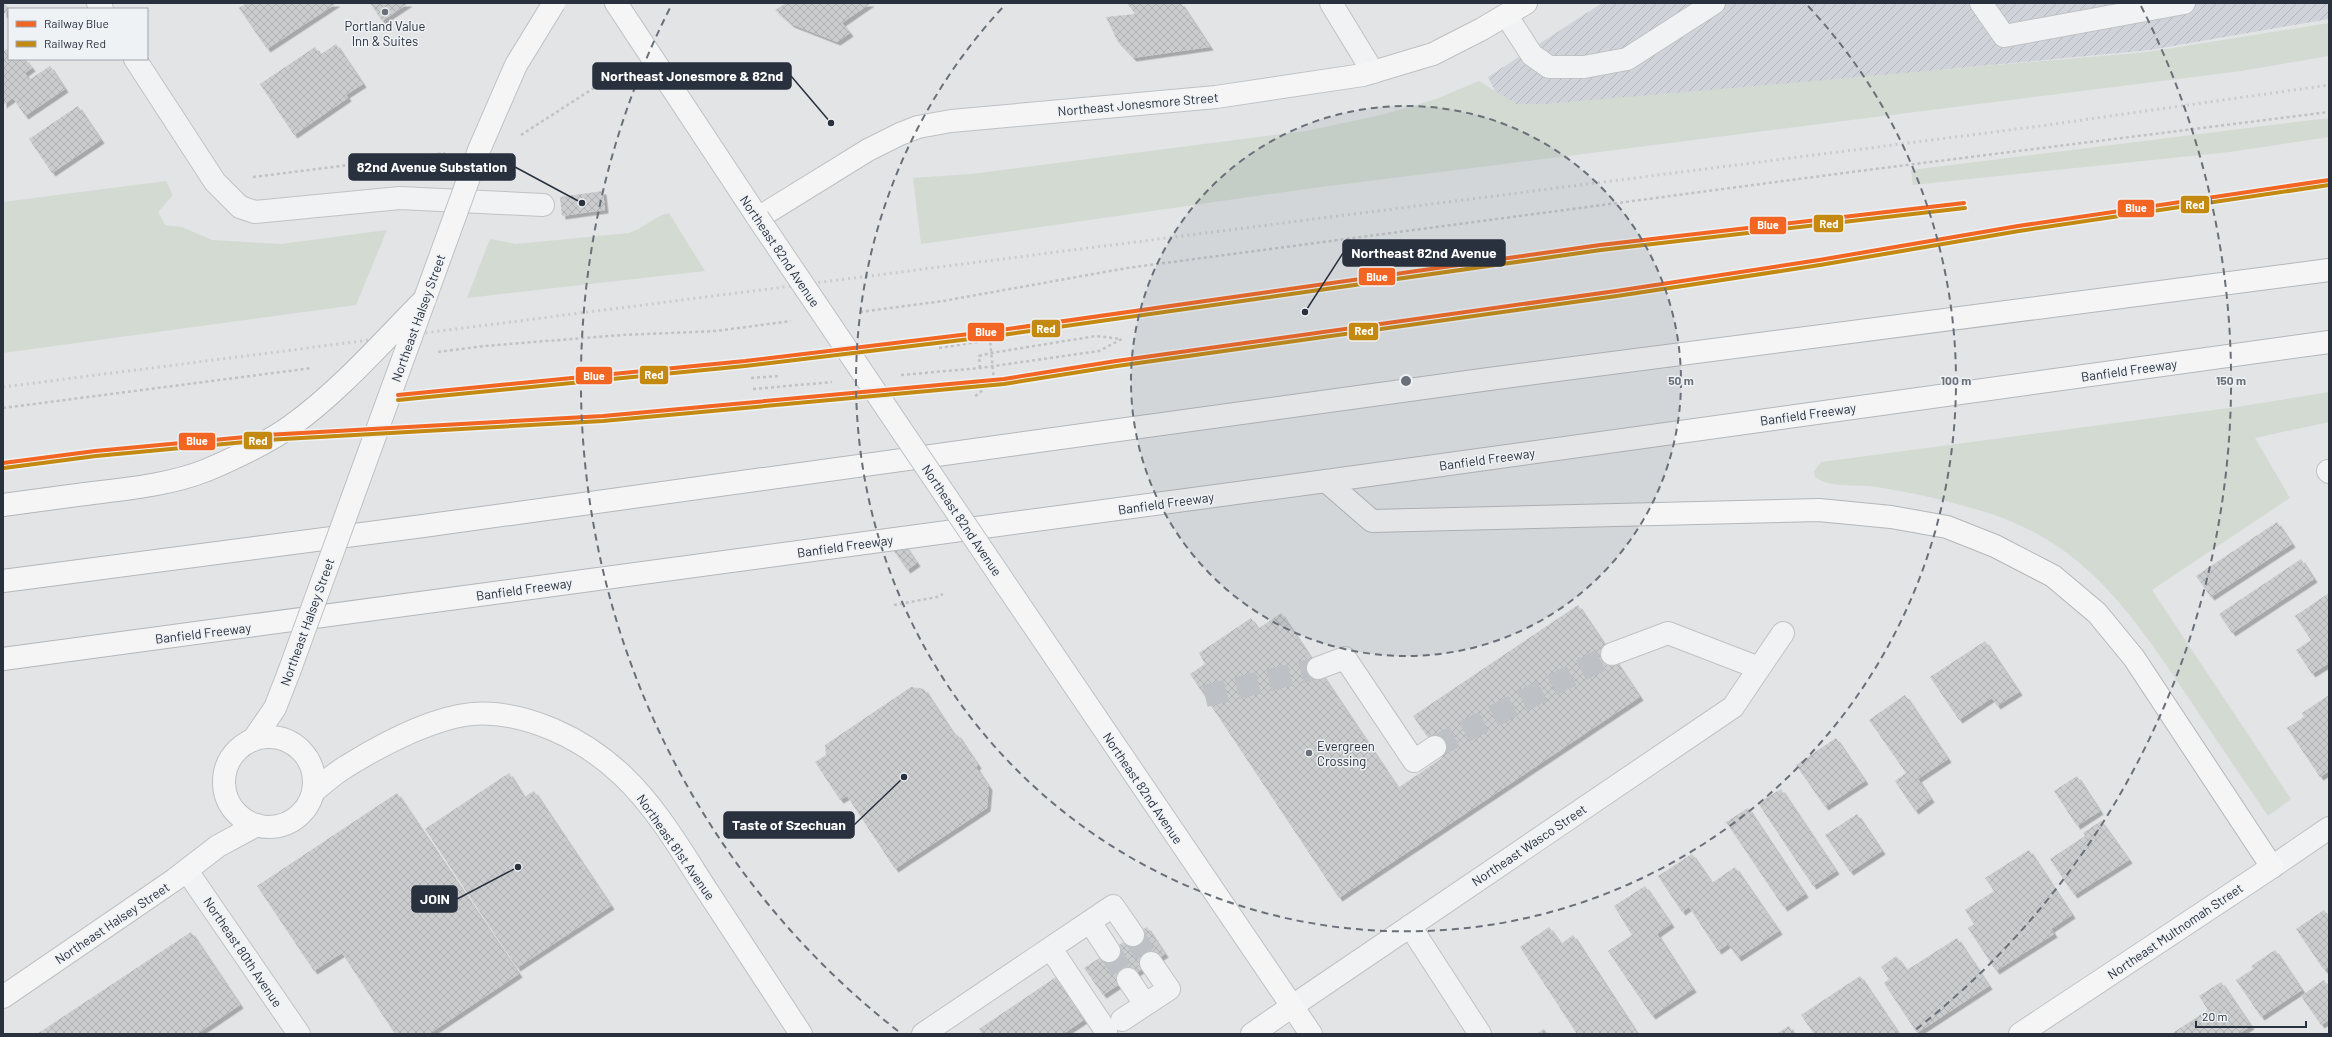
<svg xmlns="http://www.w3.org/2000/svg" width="2332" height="1037" viewBox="0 0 2332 1037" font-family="Barlow,sans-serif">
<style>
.industrial{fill:url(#industrial-furrows)}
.grass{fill:#d2dad2}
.building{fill:url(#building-cross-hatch);filter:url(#shadow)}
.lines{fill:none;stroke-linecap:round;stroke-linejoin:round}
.minor-tunnel{stroke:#bdc0c4;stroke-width:22;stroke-dasharray:22 11;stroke-linecap:butt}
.minor-casing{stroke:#c0c2c4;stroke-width:24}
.major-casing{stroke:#bec1c4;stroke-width:24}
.highway-casing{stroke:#b4b7ba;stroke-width:24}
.path{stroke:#c0c2c6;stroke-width:2.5;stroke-dasharray:3 3;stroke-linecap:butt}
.minor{stroke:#f0f2f3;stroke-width:22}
.major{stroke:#f5f5f6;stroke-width:22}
.highway{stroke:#f5f5f6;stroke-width:22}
.rail{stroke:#cacbcd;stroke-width:3;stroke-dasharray:2 4;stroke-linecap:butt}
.major-bridge-casing{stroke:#bec1c4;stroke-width:24;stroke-linecap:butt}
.highway-bridge-casing{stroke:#b4b7ba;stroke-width:24;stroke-linecap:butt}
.path-bridge{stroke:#c0c2c6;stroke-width:2.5;stroke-dasharray:3 3;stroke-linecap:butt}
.major-bridge{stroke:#f5f5f6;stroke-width:22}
.highway-bridge{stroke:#f5f5f6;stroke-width:22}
.rail-1-casing{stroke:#eff2f5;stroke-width:7}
.rail-2-casing{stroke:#eff2f5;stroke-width:7}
.rail-1{stroke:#f26522;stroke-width:4}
.rail-2{stroke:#c48910;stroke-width:4}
.ring{fill:none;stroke:#6a7079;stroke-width:2;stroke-dasharray:7 5}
.poi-dot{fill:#6a7079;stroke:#eff2f5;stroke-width:1.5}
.labels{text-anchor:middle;stroke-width:3;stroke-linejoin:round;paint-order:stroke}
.poi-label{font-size:13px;fill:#29313e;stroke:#eff2f5}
.street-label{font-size:13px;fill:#29313e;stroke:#eff2f5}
.centre{fill:#6a7079;stroke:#eff2f5;stroke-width:2}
.ring-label{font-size:12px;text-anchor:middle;font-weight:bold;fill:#6a7079;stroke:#eff2f5;stroke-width:3;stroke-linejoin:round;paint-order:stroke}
.leader{fill:none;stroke:#29313e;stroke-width:1.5}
.callout-dot{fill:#29313e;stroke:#eff2f5;stroke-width:1.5}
.callout{fill:#29313e;stroke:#29313e;stroke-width:1.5}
.callout-label{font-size:14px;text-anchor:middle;font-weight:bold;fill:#fff}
.line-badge{stroke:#eff2f5;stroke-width:1.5}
.badge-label{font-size:11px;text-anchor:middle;font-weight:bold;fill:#fff}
</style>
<defs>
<pattern id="industrial-furrows" width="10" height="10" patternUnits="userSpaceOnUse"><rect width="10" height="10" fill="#d0d3d9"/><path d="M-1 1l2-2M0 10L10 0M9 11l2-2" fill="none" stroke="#b3b6bb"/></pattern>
<pattern id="building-cross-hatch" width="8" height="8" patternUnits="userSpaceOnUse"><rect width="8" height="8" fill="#caccce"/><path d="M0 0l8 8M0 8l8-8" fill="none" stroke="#aeb0b2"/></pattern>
<filter id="shadow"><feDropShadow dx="3.5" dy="3.5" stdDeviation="0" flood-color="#0004"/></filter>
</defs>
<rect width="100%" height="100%" fill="#e2e4e6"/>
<!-- industrial -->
<path class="industrial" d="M1602 3H2329V19L2150 50 1505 111 1488 77Z"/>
<!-- grass -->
<g class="grass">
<path d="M2329 23V56L2241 71 1313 188 921 244 913 178 971 174 1306 131 1385 114 1436 99 1479 81 1516 104H1545L2148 52Z"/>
<path d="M2329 118V137L2229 152 1913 185 1911 170Z"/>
<path d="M166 181 173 195 158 212 165 225 182 227 212 240 281 244 387 230 356 305 3 353V202Z"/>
<path d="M669 213 705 271 467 298 490 239 516 244 629 233C644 228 655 216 669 213Z"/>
<path d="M2329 392V422L2255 438 2290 498 2152 590 2291 799 2268 816C2241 776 2213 735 2186 694 2131 613 2084 542 1985 512 1950 501 1913 493 1877 487 1857 484 1832 489 1815 477L1814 472 1821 462 2237 407Z"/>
</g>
<!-- building -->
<g class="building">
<path d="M3 3 9 9 3 15Z"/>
<path d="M247 3H337L267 49 239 8Z"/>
<path d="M370 3H409L382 21Z"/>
<path d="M786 3H871L842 23 850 33 837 42 791 24 775 10Z"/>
<path d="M1127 3H1181L1210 47 1133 58 1118 42 1106 17 1135 14Z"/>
<path d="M336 44 363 84 346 95 348 98 294 135 260 84 315 47 320 55Z"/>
<path d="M9 48V59H25L32 68 25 73 29 80 50 66 65 89 25 116 13 98 3 105V52Z"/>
<path d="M78 106 101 140 52 173 29 139Z"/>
<path d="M603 191 605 210 562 216 560 197Z"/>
<path d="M2277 522 2292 544 2211 597 2196 576Z"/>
<path d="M895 531 917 563 907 570 885 538Z"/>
<path d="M2301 559 2314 579 2232 633 2219 614Z"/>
<path d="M2329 593V663L2312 674 2296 650 2311 640 2295 616Z"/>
<path d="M1578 605 1640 697 1339 898 1190 674 1205 664 1199 653 1251 618 1258 629 1281 613 1398 788 1442 758 1413 716Z"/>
<path d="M1985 641 2019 692 1997 706 1992 698 1959 720 1930 677Z"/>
<path d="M911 687 924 689 955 736 957 734 978 765 976 767 989 787 987 808 895 869 847 796 840 800 815 762 826 755 825 745Z"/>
<path d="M1905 695 1948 759 1918 779 1931 799 1915 811 1895 781 1906 773 1869 720Z"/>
<path d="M2329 695V771L2320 777 2287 728 2304 717 2302 713Z"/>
<path d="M1836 738 1865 781 1825 807 1796 765Z"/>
<path d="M509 773 524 797 534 791 611 906 517 968 425 829Z"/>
<path d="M2077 776 2100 811 2077 826 2054 791Z"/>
<path d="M1781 789 1836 871 1813 886 1758 803Z"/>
<path d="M397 793 519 974 429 1034H395L342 953 314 971 257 886Z"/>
<path d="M1748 808 1805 894 1784 908 1726 822Z"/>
<path d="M1857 814 1882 851 1850 872 1825 835Z"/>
<path d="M2101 821 2129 860 2074 895 2050 859 2085 836 2083 833Z"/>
<path d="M2029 850 2072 915 2051 929 2054 934 1996 971 1968 928 1974 924 1965 910 1994 891 1985 878Z"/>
<path d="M1692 854 1712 883 1735 867 1779 931 1738 958 1728 944 1718 951 1689 907 1682 912 1658 876Z"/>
<path d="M1645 886 1671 924 1657 934 1693 989 1652 1016 1608 951 1632 935 1614 906Z"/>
<path d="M2324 910 2327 914 2329 913V966L2324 970 2296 929Z"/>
<path d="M1147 927 1165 954 1103 995 1084 968Z"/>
<path d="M1549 927 1561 944 1573 935 1637 1033 1577 1034 1520 947Z"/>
<path d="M191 932 240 1005 197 1034H37Z"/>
<path d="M1957 938 1989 986 1917 1033 1884 983 1889 979 1881 967 1896 956 1907 970Z"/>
<path d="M2275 950 2302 990 2261 1017 2236 980 2253 969 2251 966Z"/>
<path d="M1059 975 1087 1018 1063 1034H982L979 1029Z"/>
<path d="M1860 976 1899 1034H1814L1801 1015Z"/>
<path d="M2324 980 2329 988V1020L2321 1025 2301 996Z"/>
<path d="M2221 982 2251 1026 2238 1034H2171L2208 1010 2199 996Z"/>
<path d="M1789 1026 1794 1034H1776Z"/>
<path d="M1544 1029 1548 1034H1536Z"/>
</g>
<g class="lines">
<!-- minor-tunnel -->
<g class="minor-tunnel">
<path d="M1205 696 1318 668"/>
<path d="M1435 747 1612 654"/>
<path d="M1133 935 1151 963"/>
<path d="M1109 951 1128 979"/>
</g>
<!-- minor casing -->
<g class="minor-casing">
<g id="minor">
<path d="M98 3 102 9"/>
<path d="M1331 3 1373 72"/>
<path d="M1981 3 2004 36 2184 3"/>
<path d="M1506 15 1532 55 1549 67H1584L1627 59 1714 3"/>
<path d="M135 59 215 182 240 207 255 212 400 198 543 205"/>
<path d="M2328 471 2329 472"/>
<path d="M1612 654 1668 633 1759 668"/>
<path d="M1318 668 1345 658 1414 761 1435 747"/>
<path d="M2272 867 2329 828"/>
<path d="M187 871 299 1034"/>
<path d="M1090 922 1109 951"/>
<path d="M1410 926 1480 1034"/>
<path d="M1051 949 1106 1031"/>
<path d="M1128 979 1145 1004"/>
<path d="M1291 1007 1733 707 1783 633"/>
<path d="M1122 1020 1169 989 1151 963"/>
<path d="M923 1034 1113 906 1133 935"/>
</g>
</g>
<!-- major casing -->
<g class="major-casing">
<g id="major">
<path d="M616 3 758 218 868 150 900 134 918 127 951 121 1216 97 1363 75 1433 54 1482 29 1526 3"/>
<path d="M1002 579 1311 1034"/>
<circle cx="269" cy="782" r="45"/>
<path d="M253 740 275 708 289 672"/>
<path d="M313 792C324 783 335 773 347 766 381 745 432 718 472 714 526 710 584 739 622 775 657 808 682 852 708 892 739 940 770 987 801 1034"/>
<path d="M3 997 174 880 218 846 257 825"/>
<path d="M1252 1034 1291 1007"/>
<path d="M2020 1034 2272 867"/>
</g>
</g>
<!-- highway casing -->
<g class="highway-casing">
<g id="highway">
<path d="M1326 481 1372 521 1819 510 1891 517 1947 527 1995 546 2053 576 2097 613 2134 658 2272 867"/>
<path d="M3 505 85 494"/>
<path d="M3 581 423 526 1489 379 2329 270"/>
<path d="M3 659 1326 481 2329 342"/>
</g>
</g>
<!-- path -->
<g class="path">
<path d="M521 135 608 79"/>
<path d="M253 177 445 153"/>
<path d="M860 312 943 301 1127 268 1859 171 2329 112"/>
<path d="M438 352 484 346 622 335 716 331 791 321"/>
<path d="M980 368 979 356 991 353 1096 336 1121 339"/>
<path d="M901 375 980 368 1099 351 1122 339"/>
<path d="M751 378 779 376"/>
<path d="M753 389 832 382"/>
<path d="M3 408 312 368"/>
<path d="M894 605 937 597 943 594"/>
</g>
<!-- minor -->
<use href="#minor" class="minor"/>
<!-- major -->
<use href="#major" class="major"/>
<!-- highway -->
<use href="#highway" class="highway"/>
<!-- rail -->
<path class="rail" d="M3 387 2033 127 2329 85"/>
<!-- major-bridge casing -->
<g class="major-bridge-casing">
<g id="major-bridge">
<path d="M758 218 1002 579"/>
<path d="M289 672 479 150 516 65 554 3"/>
</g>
</g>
<!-- highway-bridge casing -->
<g class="highway-bridge-casing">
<path id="highway-bridge" d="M85 494C125 489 170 485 207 470 235 458 266 444 291 426 341 390 382 342 425 299"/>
</g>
<!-- path-bridge -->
<path class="path-bridge" d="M939 348 990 340 994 381 973 398"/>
<!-- major-bridge -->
<use href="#major-bridge" class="major-bridge"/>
<!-- highway-bridge -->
<use href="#highway-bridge" class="highway-bridge"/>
<!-- rail-1 casing -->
<g class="rail-1-casing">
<g id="rail-1">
<path d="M398 395 745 361 994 331 1600 245 1964 203"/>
<path d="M3 463 95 451 266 435 603 416 1004 379 1116 361 1616 291 1819 260 2018 226 2329 180"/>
</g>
</g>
<!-- rail-2 casing -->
<g class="rail-2-casing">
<g id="rail-2">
<path d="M398 400 745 366 995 336 1601 250 1965 208"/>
<path d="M4 468 96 456 266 440 603 421 1004 384 1117 366 1617 296 1820 265 2019 231 2329 185"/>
</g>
</g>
<!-- rail-1 -->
<use href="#rail-1" class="rail-1"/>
<!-- rail-2 -->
<use href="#rail-2" class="rail-2"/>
</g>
<!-- distance rings -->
<circle cx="1406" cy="381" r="275" fill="#6a7079" fill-opacity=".12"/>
<g class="ring">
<circle cx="1406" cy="381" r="275"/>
<path d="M1808 6A550 550 0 1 1 1004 6"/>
<path d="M898 1031A825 825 0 0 1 671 6M2141 6A825 825 0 0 1 1914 1031"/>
</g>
<!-- markers -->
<g class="poi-dot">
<circle cx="385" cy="12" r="4"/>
<circle cx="1309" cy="753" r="4"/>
</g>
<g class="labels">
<!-- poi labels -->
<g class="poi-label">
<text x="385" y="31">Portland Value<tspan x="385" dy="15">Inn &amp; Suites</tspan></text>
<text x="1317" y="751" text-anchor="start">Evergreen<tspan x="1317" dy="15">Crossing</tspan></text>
</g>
<!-- street labels -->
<g class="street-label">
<text transform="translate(1138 104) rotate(-5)" y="5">Northeast Jonesmore Street</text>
<text transform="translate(780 251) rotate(56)" y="5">Northeast 82nd Avenue</text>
<text transform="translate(418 318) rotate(-70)" y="5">Northeast Halsey Street</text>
<text transform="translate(2129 370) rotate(-8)" y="5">Banfield Freeway</text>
<text transform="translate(1808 414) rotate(-8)" y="5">Banfield Freeway</text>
<text transform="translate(1487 459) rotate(-8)" y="5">Banfield Freeway</text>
<text transform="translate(1166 503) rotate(-8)" y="5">Banfield Freeway</text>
<text transform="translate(962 520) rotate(56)" y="5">Northeast 82nd Avenue</text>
<text transform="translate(845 546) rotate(-8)" y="5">Banfield Freeway</text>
<text transform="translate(524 589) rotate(-8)" y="5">Banfield Freeway</text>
<text transform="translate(307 622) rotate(-70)" y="5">Northeast Halsey Street</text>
<text transform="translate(203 633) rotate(-7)" y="5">Banfield Freeway</text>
<text transform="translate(1143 788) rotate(56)" y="5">Northeast 82nd Avenue</text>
<text transform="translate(1529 845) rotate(-34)" y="5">Northeast Wasco Street</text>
<text transform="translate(676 847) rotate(55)" y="5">Northeast 81st Avenue</text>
<text transform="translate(112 923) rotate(-34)" y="5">Northeast Halsey Street</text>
<text transform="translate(2175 931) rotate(-34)" y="5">Northeast Multnomah Street</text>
<text transform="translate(243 952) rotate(56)" y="5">Northeast 80th Avenue</text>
</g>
</g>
<circle cx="1406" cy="381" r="6" class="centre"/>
<g class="ring-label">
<text x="1681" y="385">50 m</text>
<text x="1956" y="385">100 m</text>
<text x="2231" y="385">150 m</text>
</g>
<!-- callouts -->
<path class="leader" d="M831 123L791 76M582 203L515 167M1305 312L1343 253M904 777L854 825M518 867L457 899"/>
<g class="callout-dot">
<circle cx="831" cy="123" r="4"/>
<circle cx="582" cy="203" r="4"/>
<circle cx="1305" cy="312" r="4"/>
<circle cx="904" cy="777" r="4"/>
<circle cx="518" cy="867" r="4"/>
</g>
<g class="callout">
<rect x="593" y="63" width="198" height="26" rx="4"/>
<rect x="349" y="154" width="166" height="26" rx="4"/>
<rect x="1343" y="240" width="162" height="26" rx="4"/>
<rect x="724" y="812" width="130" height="26" rx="4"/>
<rect x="412" y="886" width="45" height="26" rx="4"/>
</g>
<g class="callout-label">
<text x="692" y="81">Northeast Jonesmore &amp; 82nd</text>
<text x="432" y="172">82nd Avenue Substation</text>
<text x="1424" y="258">Northeast 82nd Avenue</text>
<text x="789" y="830">Taste of Szechuan</text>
<text x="435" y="904">JOIN</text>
</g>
<g class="line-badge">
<rect x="2180" y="195" width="30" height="19" rx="4" fill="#c48910"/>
<rect x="2117" y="199" width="38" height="19" rx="4" fill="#f26522"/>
<rect x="1813" y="214" width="31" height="19" rx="4" fill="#c48910"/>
<rect x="1749" y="216" width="38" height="19" rx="4" fill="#f26522"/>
<rect x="1358" y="267" width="38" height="19" rx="4" fill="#f26522"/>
<rect x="1031" y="319" width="30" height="19" rx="4" fill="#c48910"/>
<rect x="1348" y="322" width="31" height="19" rx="4" fill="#c48910"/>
<rect x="967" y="322" width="38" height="20" rx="4" fill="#f26522"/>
<rect x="639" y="365" width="30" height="20" rx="4" fill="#c48910"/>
<rect x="575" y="366" width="38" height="19" rx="4" fill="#f26522"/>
<rect x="243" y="431" width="30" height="19" rx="4" fill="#c48910"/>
<rect x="178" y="432" width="38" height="19" rx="4" fill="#f26522"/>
</g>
<g class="badge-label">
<text x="2195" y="209">Red</text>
<text x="2136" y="212">Blue</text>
<text x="1829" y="228">Red</text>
<text x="1768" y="229">Blue</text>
<text x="1377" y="281">Blue</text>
<text x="1046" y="333">Red</text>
<text x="1364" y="335">Red</text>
<text x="986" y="336">Blue</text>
<text x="654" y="379">Red</text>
<text x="594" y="380">Blue</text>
<text x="258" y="445">Red</text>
<text x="197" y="445">Blue</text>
</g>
<!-- border -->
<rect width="2332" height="1037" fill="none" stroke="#29313e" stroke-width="8"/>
<!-- legend -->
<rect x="8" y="8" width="140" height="52" fill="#eff2f5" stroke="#a0a5ac"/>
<rect x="16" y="21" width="20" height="6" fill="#f26522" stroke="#a0a5ac"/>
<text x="44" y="28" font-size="12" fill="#29313e">Railway Blue</text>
<rect x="16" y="41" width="20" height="6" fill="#c48910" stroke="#a0a5ac"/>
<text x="44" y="48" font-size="12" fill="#29313e">Railway Red</text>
<!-- scale -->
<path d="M2196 1021v6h110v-6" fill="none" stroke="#29313e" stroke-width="2"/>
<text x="2202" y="1021" font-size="12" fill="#29313e" stroke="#eff2f5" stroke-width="3" paint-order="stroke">20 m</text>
</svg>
